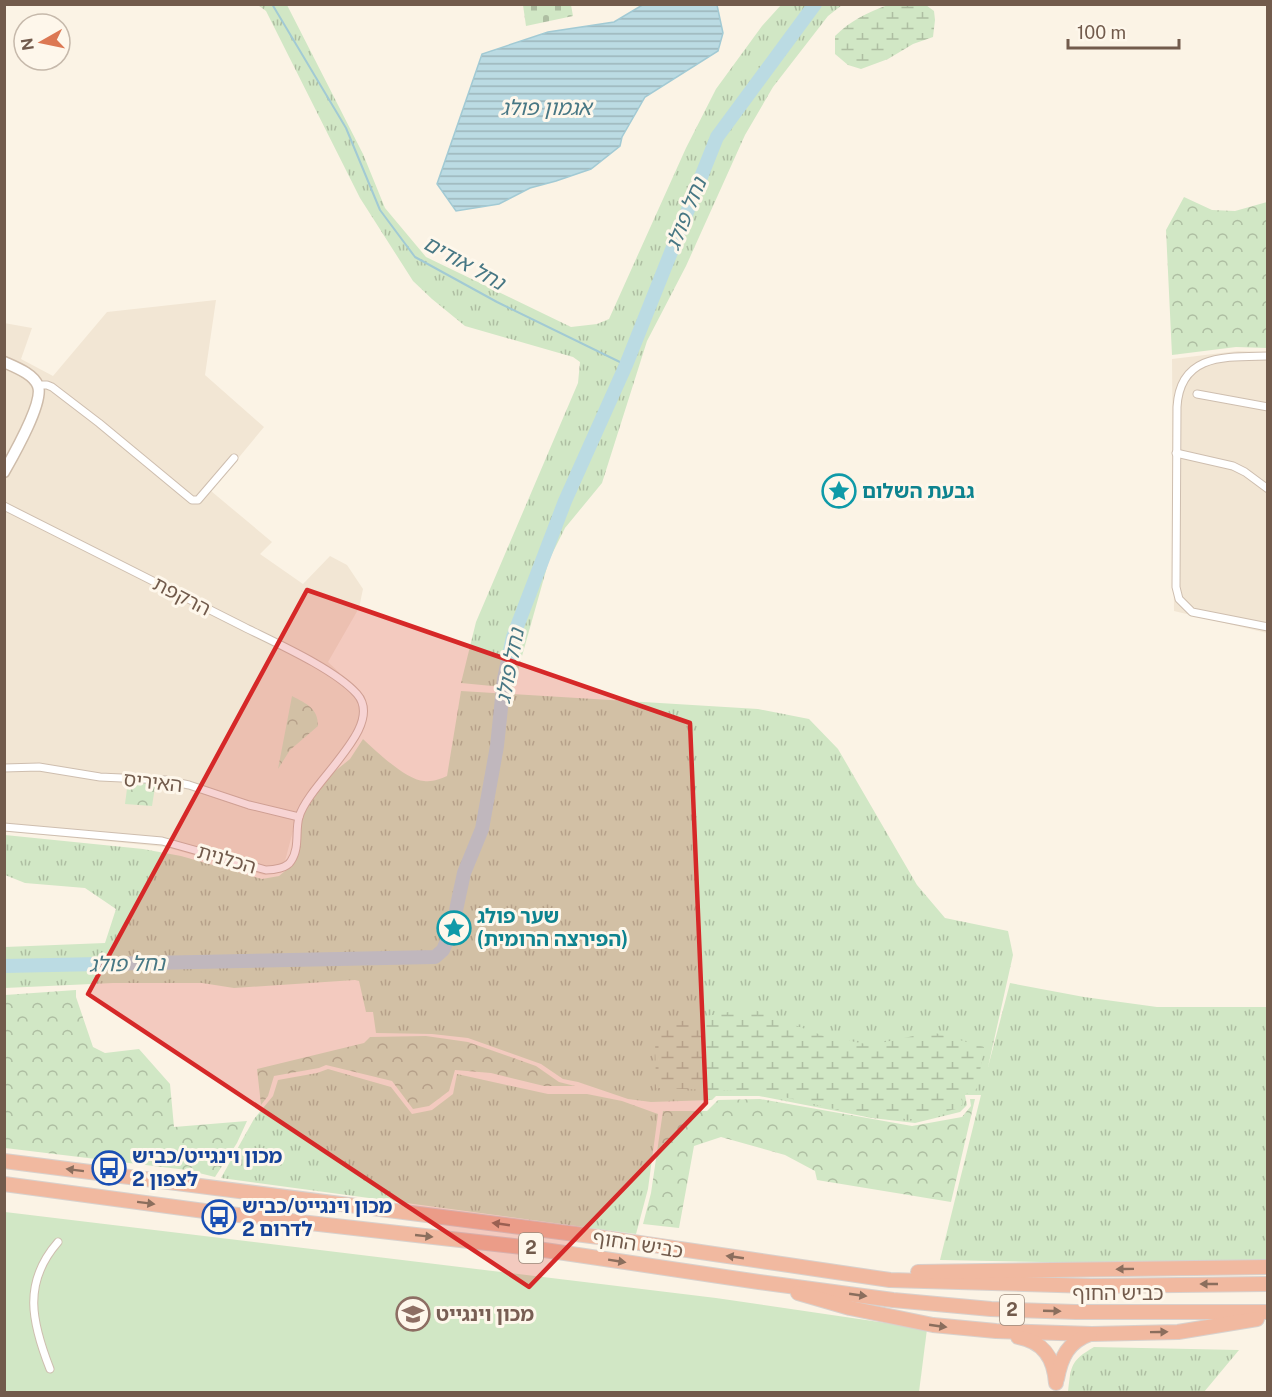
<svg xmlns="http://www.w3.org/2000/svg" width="1272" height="1397" viewBox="0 0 1272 1397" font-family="'Public Sans','Noto Sans Hebrew',sans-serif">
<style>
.residential{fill:#f2e6d4}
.grass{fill:url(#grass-tufts)}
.forest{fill:url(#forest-crowns)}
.wetland{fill:url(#wetland-marsh)}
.cemetery{fill:url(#cemetery-stones)}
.pitch{fill:#d1e7c5}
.water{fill:url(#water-rules);stroke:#a2cad4;stroke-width:1.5}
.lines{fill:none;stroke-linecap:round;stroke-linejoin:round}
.stream{stroke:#a2cad4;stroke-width:2}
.river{stroke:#bbdbe3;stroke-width:14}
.street-casing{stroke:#cebeaf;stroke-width:9}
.secondary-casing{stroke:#cebcaa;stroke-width:13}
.highway-casing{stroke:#d8d1cd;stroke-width:16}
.street{stroke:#fff;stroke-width:7}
.secondary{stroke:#fff;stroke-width:10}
.highway{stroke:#f1b9a0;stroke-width:14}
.oneway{fill:#8b6e5d}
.marked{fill:#d62828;fill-opacity:0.2;stroke:#d62828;stroke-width:4.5;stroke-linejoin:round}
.labels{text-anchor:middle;stroke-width:6;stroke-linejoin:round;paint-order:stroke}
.shield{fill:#fef7eb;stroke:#9c8a7c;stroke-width:1.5}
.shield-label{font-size:18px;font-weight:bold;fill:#725b4c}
.culture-label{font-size:20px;font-weight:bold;fill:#0d838f;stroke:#fef7eb;text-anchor:start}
.street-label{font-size:20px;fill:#725b4c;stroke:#fef7eb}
.transit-label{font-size:20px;font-weight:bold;fill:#164399;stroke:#fef7eb;text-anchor:start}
.education-label{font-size:20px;font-weight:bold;fill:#785e54;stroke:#fef7eb;text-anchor:start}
.water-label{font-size:21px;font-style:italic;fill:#477784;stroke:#fef7eb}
</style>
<defs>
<pattern id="grass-tufts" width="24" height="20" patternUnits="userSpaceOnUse" patternTransform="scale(1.5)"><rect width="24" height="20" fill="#d1e7c5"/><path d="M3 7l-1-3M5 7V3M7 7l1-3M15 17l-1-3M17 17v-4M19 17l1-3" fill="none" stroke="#aebea2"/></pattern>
<pattern id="forest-crowns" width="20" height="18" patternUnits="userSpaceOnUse" patternTransform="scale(1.5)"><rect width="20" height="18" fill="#d1e7c5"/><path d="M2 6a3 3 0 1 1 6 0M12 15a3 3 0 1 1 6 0" fill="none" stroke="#aebea2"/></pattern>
<pattern id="wetland-marsh" width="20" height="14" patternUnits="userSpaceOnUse" patternTransform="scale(1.5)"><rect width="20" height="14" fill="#d1e7c5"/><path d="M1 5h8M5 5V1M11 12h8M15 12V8" fill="none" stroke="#aebea2"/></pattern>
<pattern id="cemetery-stones" width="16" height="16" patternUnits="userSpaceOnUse" patternTransform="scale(1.5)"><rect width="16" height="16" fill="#d1e7c5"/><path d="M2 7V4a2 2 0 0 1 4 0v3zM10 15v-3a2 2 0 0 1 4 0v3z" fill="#aebea2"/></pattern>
<pattern id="water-rules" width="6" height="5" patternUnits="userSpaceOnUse" patternTransform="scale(1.5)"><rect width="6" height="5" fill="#bbdbe3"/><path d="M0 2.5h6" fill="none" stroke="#9cb5ba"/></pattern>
</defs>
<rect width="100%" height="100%" fill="#fbf3e5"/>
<!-- residential -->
<g class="residential">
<path d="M216 300 205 375 264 427 211 491 272 542 260 554 303 584 330 556 347 565 363 589 359 608 328 662 364 696 366 720 355 744 348 754 315 784 305 798 297 816 285 861 275 871 264 875 165 847 5 831 4 323 32 328 21 359 53 376 107 312Z"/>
<path d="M1238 351 1267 352V633L1174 611 1172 359Z"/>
</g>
<!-- grass -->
<g class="grass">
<path d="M258 5H287L363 154 385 208 426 257 571 327 597 324 609 319 686 148 716 89 762 26 781 5H842L828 16 773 87 745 135 686 266 647 341 602 483 565 528 549 560 513 688 461 683 476 622 578 383 580 362 573 357 465 326 432 299 413 281 360 198 266 11Z"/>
<path d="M461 691 758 709 809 719 838 749 917 885 945 918 1008 931 1013 955 988 1067 1010 983 1084 997 1157 1007H1267V1262L1202 1265 940 1260 981 1095H965L967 1105 960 1112 915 1123 872 1118 759 1096H716L712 1100 651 1102 628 1099 578 1082 563 1079 541 1064 468 1038 432 1034 376 1033 373 1012H366L359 981 355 980 234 988 202 983H113L5 988V947L105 943 116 909 85 888 25 883 5 875V835L143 849 181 856 262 879 279 876 290 867 301 820 311 798 329 776 350 759 363 739C376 751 406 780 424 781 433 782 440 779 447 776Z"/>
<path d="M328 1069 391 1087 412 1114 432 1110 453 1094 457 1074 548 1094H587L622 1101 658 1114 648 1189 636 1234 221 1178 254 1119 273 1096 278 1080 317 1073Z"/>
<path d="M1094 1347 1239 1350 1204 1392H1068C1071 1366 1070 1361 1094 1347Z"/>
</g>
<!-- forest -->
<g class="forest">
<path d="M1184 197 1212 210 1235 211 1267 202V348L1236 347 1172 355 1166 230Z"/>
<path d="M292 696C307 704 318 708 318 726L290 750 278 769Z"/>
<path d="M128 781H156L152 806 125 804Z"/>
<path d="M76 990V997L93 1047 105 1053 139 1049 170 1084 174 1127 247 1121 237 1143 215 1177 187 1170 5 1148V995Z"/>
<path d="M426 1036 468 1042 536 1066 559 1082 575 1086H544L491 1073 455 1070 449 1091 429 1106 413 1109 392 1081 326 1065 319 1068 274 1076 268 1096 261 1105 257 1069 364 1043 370 1037Z"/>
<path d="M760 1099 912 1126 962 1117 971 1106 970 1099H975L951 1202 817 1180 815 1171 785 1155 721 1137 694 1146 679 1228 643 1224 651 1193 663 1111H707L718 1100Z"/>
</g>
<!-- wetland -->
<g class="wetland">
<path d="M888 5H926L934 11 935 20 933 37 913 44 888 59 861 69 848 65 835 54V36C850 21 868 12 888 5Z"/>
<path d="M749 1008 824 1036 871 1045 932 1032 984 1047 977 1089 962 1096V1105L956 1109 912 1119 872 1118 763 1092 656 1088 655 1035 677 1022Z"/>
</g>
<!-- cemetery -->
<path class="cemetery" d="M523 5H571L573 16 526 26Z"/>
<!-- pitch -->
<path class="pitch" d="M5 1212 716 1298 927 1329 919 1392H5Z"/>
<!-- water -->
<path class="water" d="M644 4 717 5 723 33 718 51 645 97 622 137 620 146 591 169 556 181 530 188 499 204 456 211 437 184 482 54 548 32 614 22Z"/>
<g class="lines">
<!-- stream -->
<g class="stream">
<path d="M272 4 346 128 380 210 415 257 497 302 626 365"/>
<path d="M813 6 821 4"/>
</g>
<!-- river -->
<path class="river" d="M4 966 435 957 443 950 452 929 464 873 482 829 497 746 504 679 513 637 565 501 626 365 717 137 815 4"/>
<!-- street casing -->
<g class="street-casing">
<g id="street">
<path d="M1268 356C1226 357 1180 353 1177 407L1176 587 1179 599 1192 612 1268 627"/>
<path d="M38 385H47L52 387 99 423 192 500H198L234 458"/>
<path d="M1197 394 1268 407"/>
<path d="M1176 453 1233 466 1245 472 1268 489"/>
<path d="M4 506C84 546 164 586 244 627 274 642 335 669 357 694 386 727 310 781 299 817 295 831 300 848 291 861 287 868 274 870 266 870L162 841 4 827"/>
<path d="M4 768 39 767 100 777 165 780 189 785 249 805 299 817"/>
<path d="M50 1369C32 1323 22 1283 58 1242"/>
</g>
</g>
<!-- secondary casing -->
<g class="secondary-casing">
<path id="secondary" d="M4 362C15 367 34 374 38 386 44 402 13 456 4 472"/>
</g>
<!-- highway casing -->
<g class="highway-casing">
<g id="highway">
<path d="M4 1161 599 1237 890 1280 1091 1286 1268 1284"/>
<path d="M4 1184 212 1212 531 1248 759 1282 893 1300 991 1309 1076 1312H1268"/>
<path d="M918 1272 1268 1267"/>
<path d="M798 1293 850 1308 933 1325 996 1331 1092 1334 1178 1332 1257 1319"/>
<path d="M1018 1337C1044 1342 1054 1358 1056 1383"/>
<path d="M1057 1379C1061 1357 1068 1342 1090 1334"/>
</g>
</g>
<!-- street -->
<use href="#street" class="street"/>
<!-- secondary -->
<use href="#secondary" class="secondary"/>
<!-- highway -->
<use href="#highway" class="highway"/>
</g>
<!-- one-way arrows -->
<defs><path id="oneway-solid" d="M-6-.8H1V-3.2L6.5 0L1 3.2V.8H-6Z" transform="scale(1.5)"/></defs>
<g class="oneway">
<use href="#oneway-solid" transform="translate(75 1170) rotate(-173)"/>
<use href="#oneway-solid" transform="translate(146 1203) rotate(7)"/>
<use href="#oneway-solid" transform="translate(501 1224) rotate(-172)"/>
<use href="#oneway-solid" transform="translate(424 1236) rotate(6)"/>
<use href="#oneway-solid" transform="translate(735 1257) rotate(-172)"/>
<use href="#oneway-solid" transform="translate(617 1261) rotate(9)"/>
<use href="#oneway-solid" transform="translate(1125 1269) rotate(179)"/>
<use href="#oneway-solid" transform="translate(1209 1284) rotate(180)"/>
<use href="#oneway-solid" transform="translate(858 1295) rotate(8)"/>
<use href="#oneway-solid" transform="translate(1052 1311) rotate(2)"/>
<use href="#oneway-solid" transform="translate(938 1326) rotate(8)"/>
<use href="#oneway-solid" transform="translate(1159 1332) rotate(-1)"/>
</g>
<!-- marked area -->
<path class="marked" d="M307 590 690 723 706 1103 529 1287 88 994Z"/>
<!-- icons -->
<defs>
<g id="sight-ring" transform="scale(1.725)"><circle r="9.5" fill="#fef7eb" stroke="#0f9aa8" stroke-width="1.5"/><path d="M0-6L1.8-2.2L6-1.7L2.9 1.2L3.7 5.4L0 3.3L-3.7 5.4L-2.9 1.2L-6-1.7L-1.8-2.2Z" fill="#0f9aa8"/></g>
<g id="bus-ring" transform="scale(1.725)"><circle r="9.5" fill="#fef7eb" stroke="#1a4fb4" stroke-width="1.5"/><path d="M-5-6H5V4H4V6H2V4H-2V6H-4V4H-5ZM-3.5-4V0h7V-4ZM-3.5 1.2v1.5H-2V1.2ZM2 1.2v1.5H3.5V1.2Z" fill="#1a4fb4"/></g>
<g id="university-ring" transform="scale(1.725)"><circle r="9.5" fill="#fef7eb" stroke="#8d6e63" stroke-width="1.5"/><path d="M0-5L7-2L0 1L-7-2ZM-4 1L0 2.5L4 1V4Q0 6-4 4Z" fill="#8d6e63"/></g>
</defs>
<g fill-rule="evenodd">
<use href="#sight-ring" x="839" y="491"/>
<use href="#sight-ring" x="454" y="928"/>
<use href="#bus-ring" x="109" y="1168"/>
<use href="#bus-ring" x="219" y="1217"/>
<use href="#university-ring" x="413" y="1314"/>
</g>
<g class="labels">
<!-- shield labels -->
<g class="shield">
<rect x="519" y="1233" width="24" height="30" rx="4.5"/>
<rect x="1000" y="1295" width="24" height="30" rx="4.5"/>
</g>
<g class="shield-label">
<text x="531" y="1254">2</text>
<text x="1012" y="1316">2</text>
</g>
<!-- culture labels -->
<g class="culture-label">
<text x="862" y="498">גבעת השלום</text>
<text x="477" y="923">שער פולג<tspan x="477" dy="23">(הפירצה הרומית)</tspan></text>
</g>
<!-- street labels -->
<g class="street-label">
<text transform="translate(182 596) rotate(27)" y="7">הרקפת</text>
<text transform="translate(153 782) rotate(6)" y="7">האיריס</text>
<text transform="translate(227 859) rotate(16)" y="7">הכלנית</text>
<text transform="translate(638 1244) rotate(9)" y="7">כביש החוף</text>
<text x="1118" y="1300">כביש החוף</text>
</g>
<!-- transit labels -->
<g class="transit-label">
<text x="132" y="1163">מכון וינגייט/כביש<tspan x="132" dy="23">2 לצפון</tspan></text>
<text x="242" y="1213">מכון וינגייט/כביש<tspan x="242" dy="23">2 לדרום</tspan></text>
</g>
<!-- education labels -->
<g class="education-label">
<text x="436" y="1321">מכון וינגייט</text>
</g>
<!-- water labels -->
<g class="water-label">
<text x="546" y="115">אגמון פולג</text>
<text transform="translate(686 214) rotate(-68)" y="7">נחל פולג</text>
<text transform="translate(464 263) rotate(29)" y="7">נחל אודים</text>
<text transform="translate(510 666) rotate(-79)" y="7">נחל פולג</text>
<text transform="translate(127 964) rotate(-1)" y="7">נחל פולג</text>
</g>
</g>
<!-- border -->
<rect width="1272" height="1397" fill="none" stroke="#725b4c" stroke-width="12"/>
<!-- north arrow -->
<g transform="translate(42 42) rotate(261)"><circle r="28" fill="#fef7eb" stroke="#c6b9ab" stroke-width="1.5"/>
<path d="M0-4.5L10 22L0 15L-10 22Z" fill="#dc7853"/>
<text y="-9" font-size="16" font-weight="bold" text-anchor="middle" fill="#725b4c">N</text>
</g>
<!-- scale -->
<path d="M1068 39v9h111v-9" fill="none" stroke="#725b4c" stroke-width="3"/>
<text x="1077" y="39" font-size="18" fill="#725b4c" stroke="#fef7eb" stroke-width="4.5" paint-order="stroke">100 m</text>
</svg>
